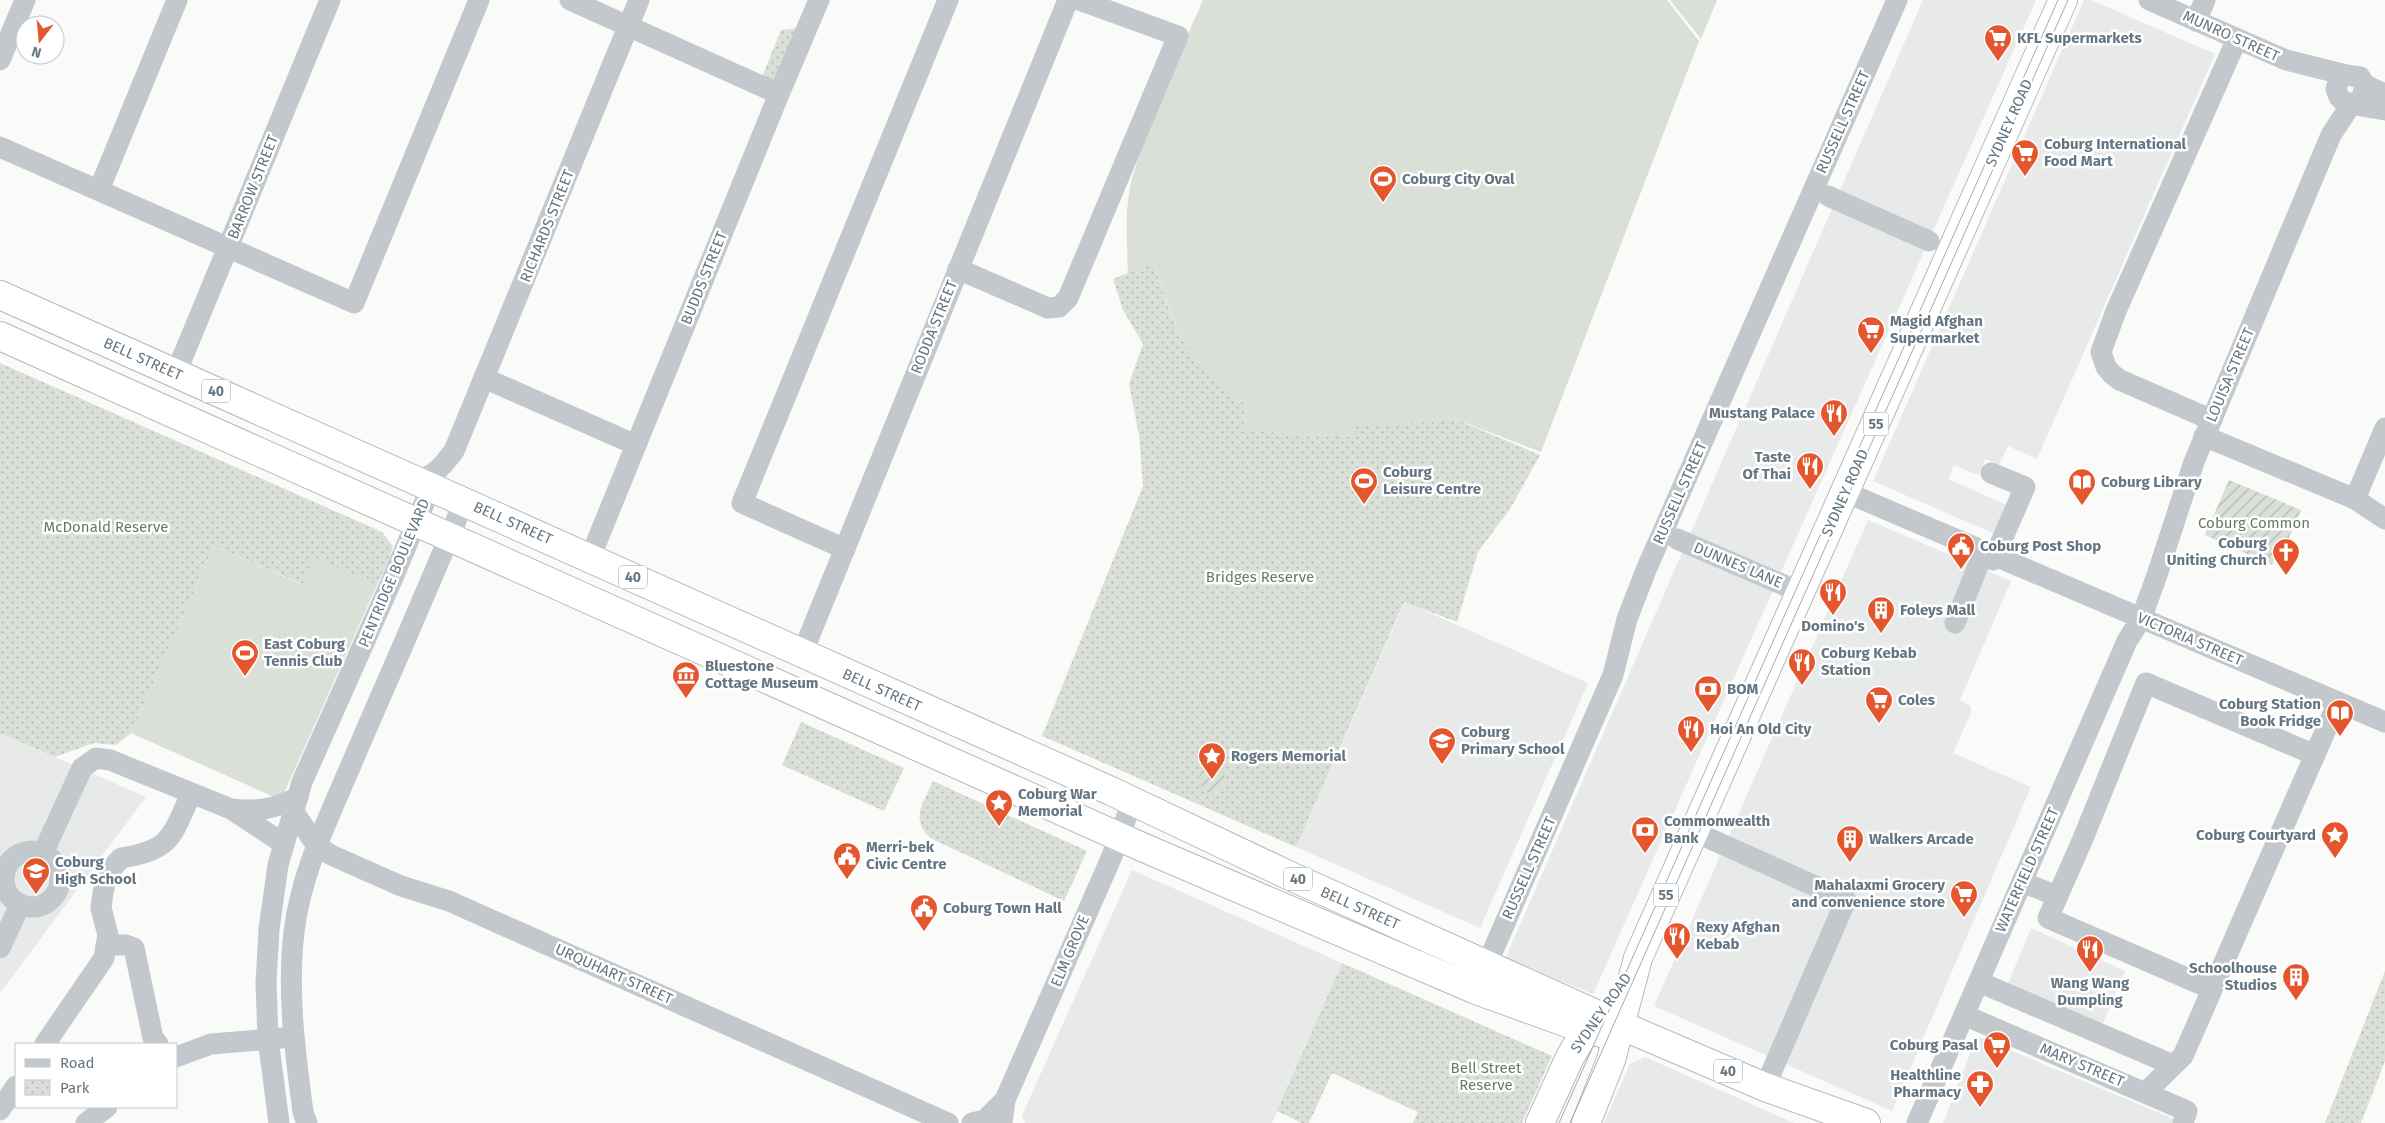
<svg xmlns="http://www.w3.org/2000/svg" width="2385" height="1123" viewBox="0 0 2385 1123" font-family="'Fira Sans',sans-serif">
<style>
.built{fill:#e8e9e9}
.grass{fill:#dadfd7}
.park{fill:url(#park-dots)}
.garden{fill:url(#garden-furrows)}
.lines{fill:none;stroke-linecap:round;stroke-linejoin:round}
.highway-casing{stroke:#b4b9bd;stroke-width:30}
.minor{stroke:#c3c8cc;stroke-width:21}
.highway{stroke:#fff;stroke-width:28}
.tram{stroke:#a2aab0;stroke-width:1}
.labels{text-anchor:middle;stroke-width:5;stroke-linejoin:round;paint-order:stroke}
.shield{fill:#fff;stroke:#939fa8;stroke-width:1}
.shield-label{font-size:14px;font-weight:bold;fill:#657683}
.street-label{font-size:15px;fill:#657683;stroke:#fff}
.poi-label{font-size:15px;font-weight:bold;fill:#657683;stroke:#fff;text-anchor:start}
.park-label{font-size:15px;fill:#687a64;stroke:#fff}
</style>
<defs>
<pattern id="park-dots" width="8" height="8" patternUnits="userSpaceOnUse" patternTransform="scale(1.25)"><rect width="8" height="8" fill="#dadfd7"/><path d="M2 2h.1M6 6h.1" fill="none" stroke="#b4b9b4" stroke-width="1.8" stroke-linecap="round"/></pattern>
<pattern id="garden-furrows" width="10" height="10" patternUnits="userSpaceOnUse" patternTransform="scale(1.25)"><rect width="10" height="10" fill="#dadfd7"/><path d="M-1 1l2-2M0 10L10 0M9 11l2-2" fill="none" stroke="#b4b9b4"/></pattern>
</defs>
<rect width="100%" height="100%" fill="#fafaf8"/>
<!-- built -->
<g class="built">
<path d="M1923 0H2036L1593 994 1505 959Z"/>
<path d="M2084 0H2091L2215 54 2037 459 2008 446 1999 465 1985 459 1978 475 1954 465 1948 479 2009 506 1997 535 1873 481Z"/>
<path d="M1868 520 2011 581 1960 700 1971 706V713L1953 753 2031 787 1892 1111 1654 1006Z"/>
<path d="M1405 602 1588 683 1480 928 1296 847Z"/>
<path d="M0 733 146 797 0 993Z"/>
<path d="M1132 870 1342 963 1272 1123H1025L1022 1116 1028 1102Z"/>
<path d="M2031 928 2125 971 2102 1026 2007 986Z"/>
<path d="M1977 1036 2176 1120 2175 1123H1943Z"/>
<path d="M1645 1057 1794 1123H1604L1630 1064Z"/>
</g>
<!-- grass -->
<g class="grass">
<path d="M1203 0H1667L1699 41 1541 452 1453 418 1392 425H1356V437L1246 431 1245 404C1225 389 1203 371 1189 350 1173 325 1163 291 1154 263L1128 274C1127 242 1124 210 1132 179 1149 117 1178 58 1203 0Z"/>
<path d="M1670 0H1717L1701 39Z"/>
<path d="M214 546 301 584 314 556 377 585 281 800 131 733Z"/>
</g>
<!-- park -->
<g class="park">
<path d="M797 28 776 83 762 77 781 30Z"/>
<path d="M1154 263C1163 292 1172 324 1189 350 1203 371 1226 389 1245 404L1246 431 1356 437V425H1392L1453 418 1540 455 1510 509 1478 552 1457 622 1404 602 1296 847 1042 736 1143 486 1139 435 1129 384 1143 344 1123 310 1113 279Z"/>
<path d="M0 363 382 532 393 546 389 560 377 585 314 557 302 584 214 546 131 733 116 745 94 743 55 757 0 733Z"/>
<path d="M801 722 904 768 884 811 782 765Z"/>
<path d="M933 781 1087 851 1064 901 930 838C910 818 923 804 933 781Z"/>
<path d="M1342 963 1552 1056 1522 1123H1413L1418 1112 1332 1073 1309 1123H1302L1277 1111Z"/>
<path d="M2385 971V1061L2361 1123H2325Z"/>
</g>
<!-- garden -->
<g class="garden">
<path d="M2229 480 2301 510 2288 540 2290 541 2286 550 2279 548 2272 565 2205 535Z"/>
<circle cx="1212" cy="780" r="13"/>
</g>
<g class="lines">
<!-- highway casing -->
<g class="highway-casing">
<g id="highway">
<path d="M0 295 1111 791 1288 875 1620 1025 1765 1087 1866 1123"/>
<path d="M0 336 1142 847 1476 990 1570 1024 1612 1036"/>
<path d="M1540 1123 1570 1057 1595 1015"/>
<path d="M1586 1123 1611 1060 1638 958 2063 0"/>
</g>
</g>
<!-- minor -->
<g class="minor">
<path d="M570 0 779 94"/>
<path d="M2149 0 2286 60 2346 75"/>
<path d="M2196 21 2205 0"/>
<path d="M0 60 25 0"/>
<path d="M2365 85 2385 94"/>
<path d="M2354 103 2362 98 2365 85 2360 77 2346 75 2339 80 2336 89 2339 97 2345 103 2385 110"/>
<path d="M0 147 354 303 479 0"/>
<path d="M99 190 177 0"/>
<path d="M1828 196 1929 241"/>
<path d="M958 269 1048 308 1059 307 1068 298 1178 36 1079 0"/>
<path d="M176 373 330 0"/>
<path d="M484 378 636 445"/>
<path d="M2212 420 2120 380 2112 374 2106 367 2101 352 2116 311 2237 39"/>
<path d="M2204 436 2355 499 2385 519"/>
<path d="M417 480C435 476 443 465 454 451L639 0"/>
<path d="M1845 492 2385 722"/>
<path d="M2355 499 2385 428"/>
<path d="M1677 539 1800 592"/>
<path d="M845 549 742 503 948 0"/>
<path d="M590 558 779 94 819 0"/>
<path d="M1955 623 1982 556 1993 560 2025 487 1991 473"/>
<path d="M802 654 1068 0"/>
<path d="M231 809C256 812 275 809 298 797"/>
<path d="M293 811 317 846 331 855 401 886 449 901 948 1123"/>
<path d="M1695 832 1846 900 1765 1087"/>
<circle cx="32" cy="879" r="28"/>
<path d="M43 853 82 768 96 758 110 760 231 809 284 844"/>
<path d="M2022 882 2057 896"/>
<path d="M106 945H126L134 948 153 1038 158 1044"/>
<path d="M0 948 20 905"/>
<path d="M1481 978 1613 675 1627 619 1646 570 1897 0"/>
<path d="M1979 982 2173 1065"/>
<path d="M2212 989 2048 918 2082 841 2146 683 2315 755"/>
<path d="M1964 1015 2187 1111 2183 1123"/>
<path d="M45 1044 104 958 108 935 101 908 103 893 107 874 121 858C171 850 171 838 191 794"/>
<path d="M176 1057 211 1044 282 1038"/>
<path d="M2146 1092 2183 1056 2338 702"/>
<path d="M0 1110 16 1086"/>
<path d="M86 1123 107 1107"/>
<path d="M279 1123 268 1038 266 983 269 929 278 865 302 782 392 580 431 487"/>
<path d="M307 1123 303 1112C295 1052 287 993 294 932 301 871 331 813 354 758 391 672 429 587 464 501"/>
<path d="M972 1123 985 1120 1005 1100"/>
<path d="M1002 1123 1005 1100 1112 856 1132 802"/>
<path d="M1917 1123 2127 641 2141 619 2157 575 2194 462 2331 135 2352 103"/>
</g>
<!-- highway -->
<use href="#highway" class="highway"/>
<!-- tram -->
<g class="tram">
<path d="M1559 1123 2058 0"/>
<path d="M1570 1123 2068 0"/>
</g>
</g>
<!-- icons -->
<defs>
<g id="supermarket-pin" transform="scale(1.4375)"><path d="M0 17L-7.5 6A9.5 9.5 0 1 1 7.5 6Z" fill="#e4572e" stroke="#fff"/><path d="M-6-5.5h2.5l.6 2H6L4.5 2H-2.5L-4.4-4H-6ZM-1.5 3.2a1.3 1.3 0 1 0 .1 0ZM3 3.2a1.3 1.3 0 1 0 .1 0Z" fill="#fff"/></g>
<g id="stadium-pin" transform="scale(1.4375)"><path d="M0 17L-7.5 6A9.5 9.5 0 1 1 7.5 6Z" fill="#e4572e" stroke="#fff"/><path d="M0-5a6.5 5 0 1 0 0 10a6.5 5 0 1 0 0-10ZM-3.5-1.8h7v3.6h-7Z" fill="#fff"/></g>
<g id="restaurant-pin" transform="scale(1.4375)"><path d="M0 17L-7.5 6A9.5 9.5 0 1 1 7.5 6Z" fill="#e4572e" stroke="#fff"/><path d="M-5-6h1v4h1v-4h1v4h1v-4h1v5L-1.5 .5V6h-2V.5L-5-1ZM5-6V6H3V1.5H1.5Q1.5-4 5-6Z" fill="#fff"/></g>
<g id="library-pin" transform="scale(1.4375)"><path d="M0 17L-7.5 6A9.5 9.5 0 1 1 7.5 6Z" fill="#e4572e" stroke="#fff"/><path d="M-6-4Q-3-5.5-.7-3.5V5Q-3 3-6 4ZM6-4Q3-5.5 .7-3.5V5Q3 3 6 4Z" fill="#fff"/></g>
<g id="civic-pin" transform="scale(1.4375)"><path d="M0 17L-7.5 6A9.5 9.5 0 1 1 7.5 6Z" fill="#e4572e" stroke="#fff"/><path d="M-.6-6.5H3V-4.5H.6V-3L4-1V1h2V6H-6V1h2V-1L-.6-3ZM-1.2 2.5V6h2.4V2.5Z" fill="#fff"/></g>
<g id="church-pin" transform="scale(1.4375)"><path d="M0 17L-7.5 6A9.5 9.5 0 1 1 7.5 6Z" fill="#e4572e" stroke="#fff"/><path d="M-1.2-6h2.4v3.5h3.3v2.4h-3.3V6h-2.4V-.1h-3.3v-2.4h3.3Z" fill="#fff"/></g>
<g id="building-pin" transform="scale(1.4375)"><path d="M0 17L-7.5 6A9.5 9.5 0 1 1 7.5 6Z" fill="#e4572e" stroke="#fff"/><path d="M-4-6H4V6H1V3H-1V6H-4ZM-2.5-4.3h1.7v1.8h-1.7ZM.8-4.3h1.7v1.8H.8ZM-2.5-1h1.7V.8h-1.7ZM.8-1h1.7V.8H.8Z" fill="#fff"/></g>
<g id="museum-pin" transform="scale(1.4375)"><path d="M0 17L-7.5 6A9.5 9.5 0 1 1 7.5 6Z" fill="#e4572e" stroke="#fff"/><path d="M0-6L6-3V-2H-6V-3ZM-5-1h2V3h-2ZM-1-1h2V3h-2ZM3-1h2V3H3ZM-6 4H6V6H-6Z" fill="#fff"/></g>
<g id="bank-pin" transform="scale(1.4375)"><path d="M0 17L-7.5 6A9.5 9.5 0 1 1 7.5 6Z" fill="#e4572e" stroke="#fff"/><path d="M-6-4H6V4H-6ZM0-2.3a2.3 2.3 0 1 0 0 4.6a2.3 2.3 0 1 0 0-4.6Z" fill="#fff"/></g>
<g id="school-pin" transform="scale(1.4375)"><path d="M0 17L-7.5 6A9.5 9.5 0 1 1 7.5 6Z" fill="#e4572e" stroke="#fff"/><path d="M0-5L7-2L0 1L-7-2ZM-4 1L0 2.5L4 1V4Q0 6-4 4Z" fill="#fff"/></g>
<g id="sight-pin" transform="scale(1.4375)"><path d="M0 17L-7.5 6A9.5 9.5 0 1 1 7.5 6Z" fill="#e4572e" stroke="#fff"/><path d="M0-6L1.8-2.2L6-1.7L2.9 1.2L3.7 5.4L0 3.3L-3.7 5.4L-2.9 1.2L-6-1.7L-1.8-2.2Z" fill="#fff"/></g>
<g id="pharmacy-pin" transform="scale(1.4375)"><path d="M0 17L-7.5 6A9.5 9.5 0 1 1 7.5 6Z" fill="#e4572e" stroke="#fff"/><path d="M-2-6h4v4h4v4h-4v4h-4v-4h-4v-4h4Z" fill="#fff"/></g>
</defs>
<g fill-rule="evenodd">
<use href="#supermarket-pin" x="1998" y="38"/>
<use href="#supermarket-pin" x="2025" y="153"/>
<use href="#stadium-pin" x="1383" y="179"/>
<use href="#supermarket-pin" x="1871" y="330"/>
<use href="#restaurant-pin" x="1834" y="413"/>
<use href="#restaurant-pin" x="1810" y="466"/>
<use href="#stadium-pin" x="1364" y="481"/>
<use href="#library-pin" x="2082" y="482"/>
<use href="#civic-pin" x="1961" y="546"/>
<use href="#church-pin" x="2286" y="552"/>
<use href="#restaurant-pin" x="1833" y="592"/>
<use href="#building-pin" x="1881" y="610"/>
<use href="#stadium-pin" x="245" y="653"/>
<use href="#restaurant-pin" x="1802" y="662"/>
<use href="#museum-pin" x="686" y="675"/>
<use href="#bank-pin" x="1708" y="689"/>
<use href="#supermarket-pin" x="1879" y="700"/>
<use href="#library-pin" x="2340" y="713"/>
<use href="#restaurant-pin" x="1691" y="729"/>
<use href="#school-pin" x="1442" y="741"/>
<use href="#sight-pin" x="1212" y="756"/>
<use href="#sight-pin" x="999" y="803"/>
<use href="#bank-pin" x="1645" y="830"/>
<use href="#sight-pin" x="2335" y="835"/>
<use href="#building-pin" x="1850" y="839"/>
<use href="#civic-pin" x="847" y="856"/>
<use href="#school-pin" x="36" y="871"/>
<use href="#supermarket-pin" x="1964" y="894"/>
<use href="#civic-pin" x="924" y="908"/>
<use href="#restaurant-pin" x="1677" y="936"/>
<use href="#restaurant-pin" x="2090" y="949"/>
<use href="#building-pin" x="2296" y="977"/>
<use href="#supermarket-pin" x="1997" y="1045"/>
<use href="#pharmacy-pin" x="1980" y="1084"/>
</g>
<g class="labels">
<!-- shield labels -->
<g class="shield">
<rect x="202" y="379.5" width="28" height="23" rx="4"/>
<rect x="1863.5" y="412.5" width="25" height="23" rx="4"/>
<rect x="619" y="565.5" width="28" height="23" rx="4"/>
<rect x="1284" y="867.5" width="28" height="23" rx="4"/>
<rect x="1653.5" y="883.5" width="25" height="23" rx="4"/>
<rect x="1714" y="1059.5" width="28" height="23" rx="4"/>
</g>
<g class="shield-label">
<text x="216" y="396">40</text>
<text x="1876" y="429">55</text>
<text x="633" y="582">40</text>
<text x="1298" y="884">40</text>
<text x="1666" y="900">55</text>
<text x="1728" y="1076">40</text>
</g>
<!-- street labels -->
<g class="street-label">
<text transform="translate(2231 36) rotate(24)" y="5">MUNRO STREET</text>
<text transform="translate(1843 122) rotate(-66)" y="5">RUSSELL STREET</text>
<text transform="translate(2009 123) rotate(-66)" y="5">SYDNEY ROAD</text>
<text transform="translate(253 187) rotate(-68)" y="5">BARROW STREET</text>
<text transform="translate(547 226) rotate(-68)" y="5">RICHARDS STREET</text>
<text transform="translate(704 278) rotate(-68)" y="5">BUDDS STREET</text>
<text transform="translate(934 327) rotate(-68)" y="5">RODDA STREET</text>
<text transform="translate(143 359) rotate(24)" y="5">BELL STREET</text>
<text transform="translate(2230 375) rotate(-67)" y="5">LOUISA STREET</text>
<text transform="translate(1680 493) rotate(-66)" y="5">RUSSELL STREET</text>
<text transform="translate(1845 493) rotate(-66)" y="5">SYDNEY ROAD</text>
<text transform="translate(513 523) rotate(24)" y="5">BELL STREET</text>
<text transform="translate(1738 565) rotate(23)" y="5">DUNNES LANE</text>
<text transform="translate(394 573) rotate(-67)" y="5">PENTRIDGE BOULEVARD</text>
<text transform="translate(2190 639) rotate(23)" y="5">VICTORIA STREET</text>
<text transform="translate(882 690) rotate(24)" y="5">BELL STREET</text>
<text transform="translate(1529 868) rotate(-66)" y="5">RUSSELL STREET</text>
<text transform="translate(2027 870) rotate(-66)" y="5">WATERFIELD STREET</text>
<text transform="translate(1360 908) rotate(24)" y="5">BELL STREET</text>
<text transform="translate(1070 951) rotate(-67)" y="5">ELM GROVE</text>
<text transform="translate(614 974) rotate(24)" y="5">URQUHART STREET</text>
<text transform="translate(1601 1013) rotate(-55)" y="5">SYDNEY ROAD</text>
<text transform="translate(2082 1065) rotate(23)" y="5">MARY STREET</text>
</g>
<!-- poi labels -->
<g class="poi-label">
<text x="2017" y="43">KFL Supermarkets</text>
<text x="2044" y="149">Coburg International<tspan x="2044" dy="17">Food Mart</tspan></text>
<text x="1402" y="184">Coburg City Oval</text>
<text x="1890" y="326">Magid Afghan<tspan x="1890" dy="17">Supermarket</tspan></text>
<text x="1815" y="418" text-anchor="end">Mustang Palace</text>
<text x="1791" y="462" text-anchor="end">Taste<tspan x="1791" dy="17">Of Thai</tspan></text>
<text x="1383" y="477">Coburg<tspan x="1383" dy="17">Leisure Centre</tspan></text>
<text x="2101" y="487">Coburg Library</text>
<text x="2267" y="548" text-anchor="end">Coburg<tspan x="2267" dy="17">Uniting Church</tspan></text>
<text x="1980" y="551">Coburg Post Shop</text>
<text x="1900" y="615">Foleys Mall</text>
<text x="1833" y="631" text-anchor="middle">Domino's</text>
<text x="264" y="649">East Coburg<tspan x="264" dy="17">Tennis Club</tspan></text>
<text x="1821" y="658">Coburg Kebab<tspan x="1821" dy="17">Station</tspan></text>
<text x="705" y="671">Bluestone<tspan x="705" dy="17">Cottage Museum</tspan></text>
<text x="1727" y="694">BOM</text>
<text x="1898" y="705">Coles</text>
<text x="2321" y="709" text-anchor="end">Coburg Station<tspan x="2321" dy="17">Book Fridge</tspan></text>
<text x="1710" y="734">Hoi An Old City</text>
<text x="1461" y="737">Coburg<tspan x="1461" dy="17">Primary School</tspan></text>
<text x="1231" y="761">Rogers Memorial</text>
<text x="1018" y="799">Coburg War<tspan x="1018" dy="17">Memorial</tspan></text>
<text x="1664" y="826">Commonwealth<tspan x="1664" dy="17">Bank</tspan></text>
<text x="2316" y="840" text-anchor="end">Coburg Courtyard</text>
<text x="1869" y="844">Walkers Arcade</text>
<text x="866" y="852">Merri-bek<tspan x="866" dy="17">Civic Centre</tspan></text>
<text x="55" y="867">Coburg<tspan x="55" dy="17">High School</tspan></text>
<text x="1945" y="890" text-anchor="end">Mahalaxmi Grocery<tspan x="1945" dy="17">and convenience store</tspan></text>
<text x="943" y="913">Coburg Town Hall</text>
<text x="1696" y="932">Rexy Afghan<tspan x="1696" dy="17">Kebab</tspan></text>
<text x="2277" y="973" text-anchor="end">Schoolhouse<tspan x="2277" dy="17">Studios</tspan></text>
<text x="2090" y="988" text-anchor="middle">Wang Wang<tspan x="2090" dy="17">Dumpling</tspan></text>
<text x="1978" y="1050" text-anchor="end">Coburg Pasal</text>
<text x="1961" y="1080" text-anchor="end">Healthline<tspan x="1961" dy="17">Pharmacy</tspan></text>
</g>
<!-- park labels -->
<g class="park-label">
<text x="2254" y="528">Coburg Common</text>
<text x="106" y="532">McDonald Reserve</text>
<text x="1260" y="582">Bridges Reserve</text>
<text x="1486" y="1073">Bell Street<tspan x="1486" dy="17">Reserve</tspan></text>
</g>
</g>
<!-- legend -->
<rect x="15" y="1043" width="162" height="65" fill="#ffffff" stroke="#c1c8cd"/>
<rect x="25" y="1059" width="25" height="8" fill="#c3c8cc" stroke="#c1c8cd"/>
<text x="60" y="1068" font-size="15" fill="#657683">Road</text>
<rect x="25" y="1080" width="25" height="15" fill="url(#park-dots)" stroke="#c1c8cd"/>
<text x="60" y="1093" font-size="15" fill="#657683">Park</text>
<!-- north arrow -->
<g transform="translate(40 40) rotate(196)"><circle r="24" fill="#ffffff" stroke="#c1c8cd"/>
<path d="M0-4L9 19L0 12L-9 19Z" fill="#e4572e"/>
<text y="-8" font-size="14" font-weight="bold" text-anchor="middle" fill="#657683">N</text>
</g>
</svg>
